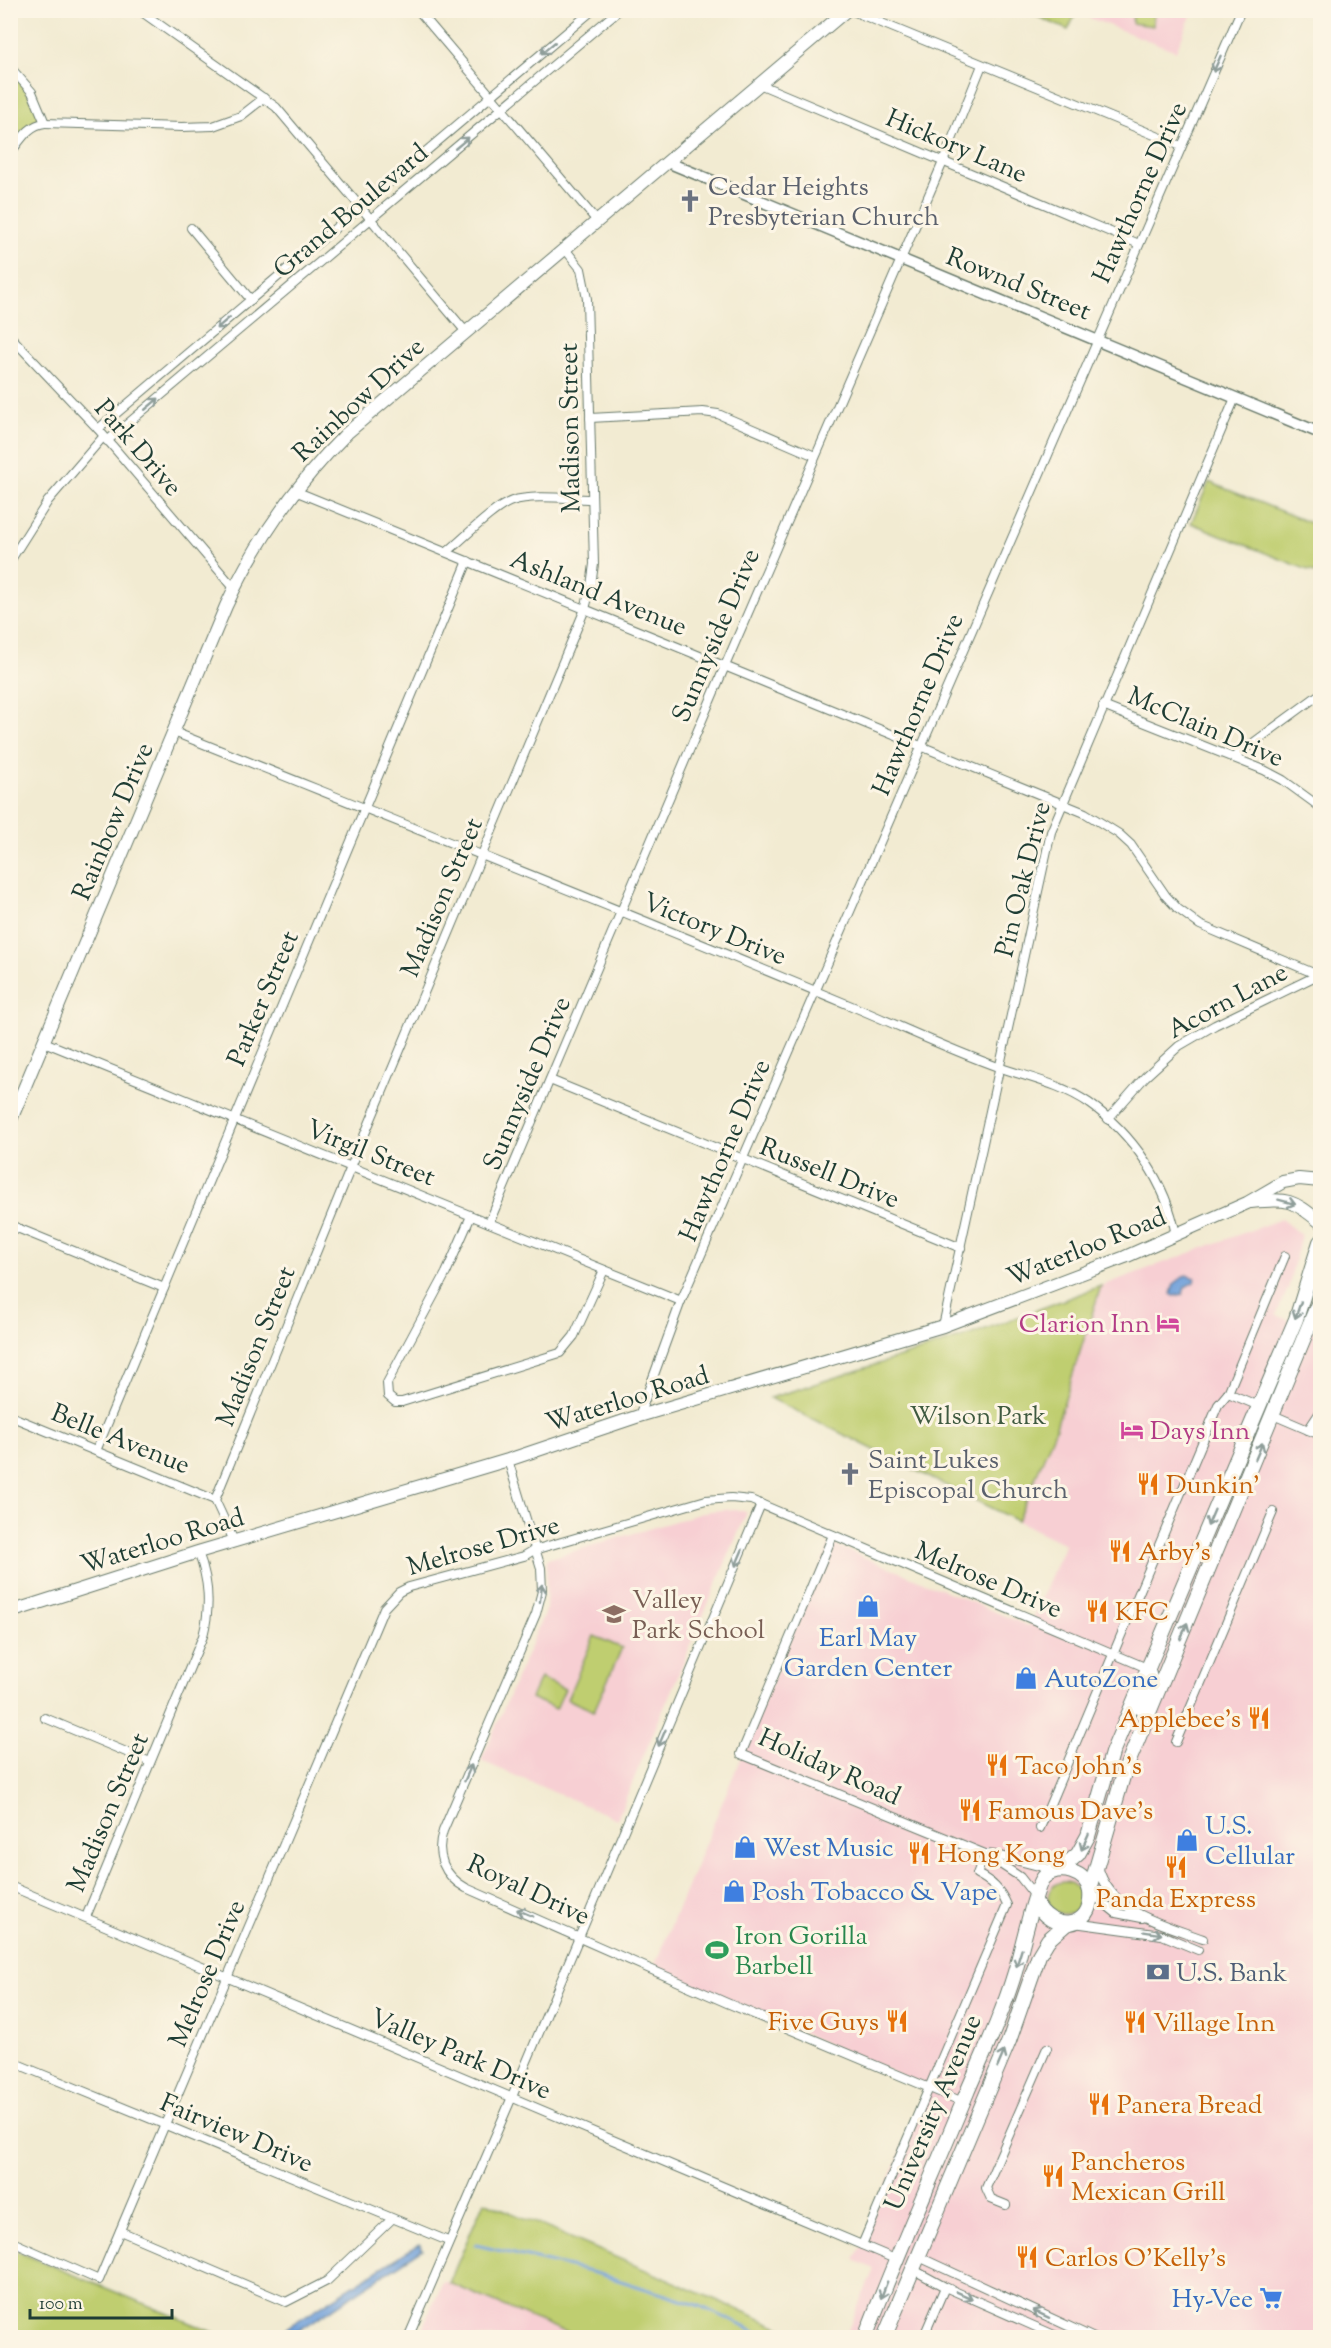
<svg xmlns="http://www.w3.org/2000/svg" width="1331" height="2348" viewBox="0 0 1331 2348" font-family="'Sorts Mill Goudy',serif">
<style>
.built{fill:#f7cfd3}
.green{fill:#bfce70;stroke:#6f8652;stroke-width:1.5}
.water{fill:#71a0da;stroke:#486e87;stroke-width:1.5}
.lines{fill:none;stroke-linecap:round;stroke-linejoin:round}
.stream{stroke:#71a0da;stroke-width:3}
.minor-casing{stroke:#697a6b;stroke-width:10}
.tertiary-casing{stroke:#697a6b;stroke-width:13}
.secondary-casing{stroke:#697a6b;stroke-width:14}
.primary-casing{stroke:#697a6b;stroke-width:16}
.minor{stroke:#fff;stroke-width:8}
.tertiary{stroke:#fff;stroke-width:10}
.secondary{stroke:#fff;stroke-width:12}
.primary{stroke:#fff;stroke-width:14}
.oneway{stroke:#8f9e9a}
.labels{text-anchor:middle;stroke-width:6;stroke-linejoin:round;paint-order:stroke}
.street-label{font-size:26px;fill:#1f3d34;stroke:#fcf5e5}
.worship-label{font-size:26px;fill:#5b616d;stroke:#fcf5e5;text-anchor:start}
.hotel-label{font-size:26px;fill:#b23c85;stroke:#fcf5e5;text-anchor:end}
.park-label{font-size:26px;fill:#3f5a40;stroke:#fcf5e5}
.food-label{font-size:26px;fill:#c56008;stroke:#fcf5e5;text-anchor:start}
.education-label{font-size:26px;fill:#785e54;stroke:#fcf5e5;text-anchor:start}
.shop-label{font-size:26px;fill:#366cbe;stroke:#fcf5e5;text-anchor:start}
.leisure-label{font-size:26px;fill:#27864d;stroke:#fcf5e5;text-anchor:start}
.service-label{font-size:26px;fill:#4e5e75;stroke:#fcf5e5;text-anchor:start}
</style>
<rect width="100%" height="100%" fill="#fcf5e5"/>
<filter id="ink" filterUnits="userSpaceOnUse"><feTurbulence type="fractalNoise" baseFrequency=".0167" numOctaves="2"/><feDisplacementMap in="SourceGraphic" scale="12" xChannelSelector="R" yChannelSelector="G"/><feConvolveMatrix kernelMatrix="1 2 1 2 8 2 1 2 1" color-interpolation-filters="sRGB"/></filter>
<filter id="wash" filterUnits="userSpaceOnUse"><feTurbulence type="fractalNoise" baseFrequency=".008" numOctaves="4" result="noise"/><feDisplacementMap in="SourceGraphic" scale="24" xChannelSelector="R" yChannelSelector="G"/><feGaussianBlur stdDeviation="1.35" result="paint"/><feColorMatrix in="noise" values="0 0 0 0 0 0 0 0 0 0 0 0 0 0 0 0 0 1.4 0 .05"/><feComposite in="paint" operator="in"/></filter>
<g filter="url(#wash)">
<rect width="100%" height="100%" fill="#f2ebd2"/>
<!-- built -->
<g class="built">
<path d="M1071 11H1193L1176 51Z"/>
<path d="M1281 1219 1301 1235 1288 1289 1276 1315 1320 1333V2337H845L874 2269 854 2260 862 2245 928 2087 653 1969 830 1543 1029 1626 1065 1544 1017 1521 1054 1433 1101 1286Z"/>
<path d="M735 1509 747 1512 617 1819 481 1761 546 1609 547 1559 709 1511Z"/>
<path d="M443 2281 449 2283 577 2337 418 2338Z"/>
</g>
<!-- green -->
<g class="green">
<path d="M1033 11V10L1077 11 1068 30 1032 14Z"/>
<path d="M1133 11H1154L1153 26 1132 23Z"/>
<path d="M11 68 42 113 11 157Z"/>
<path d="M1209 482 1320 527V575L1191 523Z"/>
<path d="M1101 1286 1054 1433 1017 1521 770 1398 964 1337Z"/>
<path d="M594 1636 622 1648 594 1711 567 1699Z"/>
<path d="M540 1678 565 1689 556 1709 531 1698Z"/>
<circle cx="1064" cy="1898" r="16"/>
<path d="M484 2201 803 2337H577L449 2283Z"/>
<path d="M11 2249 225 2337H11Z"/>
</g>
<!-- water -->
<g class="water">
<path d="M1186 1275 1195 1278 1194 1282 1185 1287 1183 1294 1174 1296 1171 1294 1174 1284Z"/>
<path d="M419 2244 423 2249 289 2337H274L292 2324Z"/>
</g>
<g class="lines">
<!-- stream -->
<path class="stream" d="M476 2245 599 2274 700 2306 768 2338"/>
</g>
</g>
<g filter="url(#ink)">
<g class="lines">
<!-- minor casing -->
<g class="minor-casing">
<g id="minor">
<path d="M139 10 276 107 466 332"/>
<path d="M418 10 597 221"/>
<path d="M850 10 1181 146"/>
<path d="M10 67 32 92 45 123C28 125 21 140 10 153"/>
<path d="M759 84 1139 244"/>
<path d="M45 123 182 127 213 126 241 116 264 98"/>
<path d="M191 228 251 300"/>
<path d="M10 336 98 429 234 588"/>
<path d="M590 418 703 412 718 414 815 456"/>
<path d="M98 429 593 10"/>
<path d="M107 441 619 10"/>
<path d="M295 491 1085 813 1119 834 1131 845 1166 896 1178 909 1200 925 1318 975"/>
<path d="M447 552C463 539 494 507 512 501 534 494 568 499 591 499"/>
<path d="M10 561 48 501 103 437"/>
<path d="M1103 706 1264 770 1283 780 1320 807"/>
<path d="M174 732C401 823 629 913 854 1007 902 1027 950 1050 998 1067 1030 1078 1061 1084 1089 1103 1133 1134 1166 1183 1176 1235"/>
<path d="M1234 757 1320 694"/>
<path d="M44 1042 681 1301"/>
<path d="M550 1080 961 1248"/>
<path d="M1108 1119 1145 1077 1179 1046 1215 1025 1320 974"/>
<path d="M471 1216 446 1273 387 1383 388 1396 395 1402H402L560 1353 574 1336 604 1270"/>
<path d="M489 1223 725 666 943 162 982 65"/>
<path d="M10 1225 164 1288"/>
<path d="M943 1326 1051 832 1235 398"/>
<path d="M1228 1393 1259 1406"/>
<path d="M1273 1415 1320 1435"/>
<path d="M10 1416 215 1500"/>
<path d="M639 1416 681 1301 1241 10"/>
<path d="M1308 1430 1320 1412 1318 1386 1320 1381"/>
<path d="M96 1451 468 561"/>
<path d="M508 1460 541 1568 542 1591 536 1614 443 1831C435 1855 444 1876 466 1888L727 2003 963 2102"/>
<path d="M833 1535 741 1754 985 1854 1020 1877 1035 1896"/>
<path d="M234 1541 215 1500 351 1167 585 609 591 586 594 564 587 299 581 269 565 249"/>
<path d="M45 1718 150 1762"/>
<path d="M1176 1742 1273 1512"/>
<path d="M1040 1828 1218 1405 1228 1393 1285 1256"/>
<path d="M985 1854 996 1855 1054 1870"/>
<path d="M1098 1866C1110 1913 1163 1924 1203 1939"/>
<path d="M10 1886 895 2259"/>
<path d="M1090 1892 1116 1913 1142 1918"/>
<path d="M86 1917 203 1636C211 1606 209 1580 198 1552"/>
<path d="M1074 1923 1162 1935 1198 1950"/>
<path d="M10 2061 448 2241"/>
<path d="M1006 2205 991 2199 986 2188 1047 2048"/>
<path d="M120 2231 286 2302 327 2281 392 2219"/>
<path d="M10 2241 99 2280 384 1608 399 1592 409 1587 524 1556 534 1550 706 1500 731 1498 751 1500 1147 1668"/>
<path d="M862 2245 1007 1905C1000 1889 992 1882 977 1874L985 1854"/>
<path d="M917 2256 1094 2338"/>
<path d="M912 2269 945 2287 1061 2338"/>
<path d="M408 2338 512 2097 761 1504"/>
<path d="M923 2338 945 2287"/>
</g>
</g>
<!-- tertiary casing -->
<g class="tertiary-casing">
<path id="tertiary" d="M667 162 1320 433"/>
</g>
<!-- secondary casing -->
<g class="secondary-casing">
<g id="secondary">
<path d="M10 1122 226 606C256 541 296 484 347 433L847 10"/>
<path d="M1251 1202C1288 1198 1292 1199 1320 1222"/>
<path d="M10 1612 198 1552 508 1460 639 1416 943 1326 1125 1257 1247 1203 1283 1182 1299 1179 1320 1181"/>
</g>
</g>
<!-- primary casing -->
<g class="primary-casing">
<g id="primary">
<path d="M1142 1709 1152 1684 1147 1668"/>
<path d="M1061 1869 1078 1854 1088 1836 1112 1753 1296 1319 1320 1242"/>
<path d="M1090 1889 1124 1773 1320 1299"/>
<path d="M865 2338C897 2254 934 2173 968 2090 985 2051 1003 2012 1015 1972 1020 1955 1036 1884 1044 1877 1058 1863 1088 1872 1090 1892 1094 1929 1051 1935 1035 1901"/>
<path d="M884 2338 1009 2041 1039 1955 1048 1940 1065 1925"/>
</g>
</g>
<!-- minor -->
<use href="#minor" class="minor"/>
<!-- tertiary -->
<use href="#tertiary" class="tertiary"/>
<!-- secondary -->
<use href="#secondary" class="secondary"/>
<!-- primary -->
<use href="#primary" class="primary"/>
</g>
<!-- one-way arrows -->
<defs><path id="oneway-shaft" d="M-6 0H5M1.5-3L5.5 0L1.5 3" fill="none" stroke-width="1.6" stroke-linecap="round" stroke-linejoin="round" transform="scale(1.5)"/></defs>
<g class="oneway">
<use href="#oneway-shaft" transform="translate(548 48) rotate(140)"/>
<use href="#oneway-shaft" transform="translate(1217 64) rotate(114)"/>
<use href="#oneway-shaft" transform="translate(462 143) rotate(-40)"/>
<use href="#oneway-shaft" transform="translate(223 323) rotate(140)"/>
<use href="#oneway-shaft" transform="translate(152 404) rotate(-40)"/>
<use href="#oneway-shaft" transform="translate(1287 1202) rotate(15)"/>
<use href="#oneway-shaft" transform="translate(1298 1310) rotate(109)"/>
<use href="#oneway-shaft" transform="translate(1259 1451) rotate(-67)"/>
<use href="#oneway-shaft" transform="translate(1211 1518) rotate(113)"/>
<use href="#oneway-shaft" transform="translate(739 1558) rotate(113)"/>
<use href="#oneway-shaft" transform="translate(541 1593) rotate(-83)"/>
<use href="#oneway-shaft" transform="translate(1184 1631) rotate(-68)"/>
<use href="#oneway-shaft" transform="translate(662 1738) rotate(113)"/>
<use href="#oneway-shaft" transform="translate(468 1773) rotate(-67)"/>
<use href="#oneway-shaft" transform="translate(1085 1842) rotate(114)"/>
<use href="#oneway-shaft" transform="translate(525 1913) rotate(-157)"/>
<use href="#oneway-shaft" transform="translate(1153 1933) rotate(9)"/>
<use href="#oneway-shaft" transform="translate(1019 1958) rotate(107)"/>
<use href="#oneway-shaft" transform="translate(1001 2059) rotate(-67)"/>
<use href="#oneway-shaft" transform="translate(884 2290) rotate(111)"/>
<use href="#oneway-shaft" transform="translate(964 2295) rotate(24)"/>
<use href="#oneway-shaft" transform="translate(1041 2314) rotate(-155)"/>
</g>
</g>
<!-- icons -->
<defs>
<g id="church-bare" transform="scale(1.8)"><path d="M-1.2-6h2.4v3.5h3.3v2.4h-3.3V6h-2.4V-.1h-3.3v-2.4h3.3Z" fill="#6b7280" stroke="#fcf5e5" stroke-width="2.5" paint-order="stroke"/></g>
<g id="hotel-bare" transform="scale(1.8)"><path d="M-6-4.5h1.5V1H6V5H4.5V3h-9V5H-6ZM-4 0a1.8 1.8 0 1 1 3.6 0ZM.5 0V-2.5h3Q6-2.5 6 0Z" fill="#d1479c" stroke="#fcf5e5" stroke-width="2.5" paint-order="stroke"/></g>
<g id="restaurant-bare" transform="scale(1.8)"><path d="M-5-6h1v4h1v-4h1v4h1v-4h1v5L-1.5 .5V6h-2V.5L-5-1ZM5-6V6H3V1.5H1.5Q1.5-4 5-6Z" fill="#e8710a" stroke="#fcf5e5" stroke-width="2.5" paint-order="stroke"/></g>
<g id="shop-bare" transform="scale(1.8)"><path d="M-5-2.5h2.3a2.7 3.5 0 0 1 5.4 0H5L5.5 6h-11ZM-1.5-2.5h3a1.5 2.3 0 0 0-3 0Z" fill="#3f7fe0" stroke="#fcf5e5" stroke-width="2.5" paint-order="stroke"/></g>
<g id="school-bare" transform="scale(1.8)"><path d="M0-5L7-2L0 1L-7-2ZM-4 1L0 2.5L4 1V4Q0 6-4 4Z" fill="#8d6e63" stroke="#fcf5e5" stroke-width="2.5" paint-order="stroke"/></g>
<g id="stadium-bare" transform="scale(1.8)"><path d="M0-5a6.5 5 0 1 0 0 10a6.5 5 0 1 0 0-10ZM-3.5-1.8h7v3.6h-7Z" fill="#2e9e5b" stroke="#fcf5e5" stroke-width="2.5" paint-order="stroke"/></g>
<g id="bank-bare" transform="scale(1.8)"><path d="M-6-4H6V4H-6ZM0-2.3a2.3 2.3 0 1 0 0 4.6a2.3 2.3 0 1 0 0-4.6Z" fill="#5c6f8a" stroke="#fcf5e5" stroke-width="2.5" paint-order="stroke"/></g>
<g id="supermarket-bare" transform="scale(1.8)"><path d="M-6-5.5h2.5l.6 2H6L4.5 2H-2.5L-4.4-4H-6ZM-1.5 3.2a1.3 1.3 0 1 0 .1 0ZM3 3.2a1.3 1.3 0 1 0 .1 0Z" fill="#3f7fe0" stroke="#fcf5e5" stroke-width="2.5" paint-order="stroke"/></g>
</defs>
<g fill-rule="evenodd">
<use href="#church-bare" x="690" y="201"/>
<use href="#hotel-bare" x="1168" y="1323"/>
<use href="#hotel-bare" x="1132" y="1430"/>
<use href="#church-bare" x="850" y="1474"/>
<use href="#restaurant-bare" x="1148" y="1484"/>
<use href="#restaurant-bare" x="1120" y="1551"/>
<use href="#shop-bare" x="868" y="1606"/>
<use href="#restaurant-bare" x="1097" y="1611"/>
<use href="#school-bare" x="614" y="1614"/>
<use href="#shop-bare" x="1026" y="1678"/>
<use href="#restaurant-bare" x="1259" y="1718"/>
<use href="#restaurant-bare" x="997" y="1765"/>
<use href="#restaurant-bare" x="970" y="1810"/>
<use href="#shop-bare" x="1187" y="1840"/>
<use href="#shop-bare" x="745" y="1847"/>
<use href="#restaurant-bare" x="919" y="1853"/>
<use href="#restaurant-bare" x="1176" y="1867"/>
<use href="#shop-bare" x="734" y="1891"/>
<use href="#stadium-bare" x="717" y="1950"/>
<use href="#bank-bare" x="1158" y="1972"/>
<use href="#restaurant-bare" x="897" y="2021"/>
<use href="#restaurant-bare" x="1135" y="2022"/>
<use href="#restaurant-bare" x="1099" y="2104"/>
<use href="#restaurant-bare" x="1053" y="2176"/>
<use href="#restaurant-bare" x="1027" y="2257"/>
<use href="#supermarket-bare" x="1271" y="2298"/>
</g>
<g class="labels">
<!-- street labels -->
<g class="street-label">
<text transform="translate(957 145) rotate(23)" y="9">Hickory Lane</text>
<text transform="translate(1139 192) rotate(-66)" y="9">Hawthorne Drive</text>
<text transform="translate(350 210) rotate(-40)" y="9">Grand Boulevard</text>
<text transform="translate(1019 283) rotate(22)" y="9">Rownd Street</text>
<text transform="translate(358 399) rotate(-43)" y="9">Rainbow Drive</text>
<text transform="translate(569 428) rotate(-91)" y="9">Madison Street</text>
<text transform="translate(139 447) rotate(49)" y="9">Park Drive</text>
<text transform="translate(599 592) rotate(22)" y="9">Ashland Avenue</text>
<text transform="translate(715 635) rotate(-67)" y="9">Sunnyside Drive</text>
<text transform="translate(917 704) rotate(-67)" y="9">Hawthorne Drive</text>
<text transform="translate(1206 726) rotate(23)" y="9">McClain Drive</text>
<text transform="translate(112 821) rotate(-67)" y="9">Rainbow Drive</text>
<text transform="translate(1022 879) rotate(-76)" y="9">Pin Oak Drive</text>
<text transform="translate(441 897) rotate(-67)" y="9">Madison Street</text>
<text transform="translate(715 928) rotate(22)" y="9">Victory Drive</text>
<text transform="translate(262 998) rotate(-67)" y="9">Parker Street</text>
<text transform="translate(1227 1000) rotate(-28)" y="9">Acorn Lane</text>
<text transform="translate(526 1083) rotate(-67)" y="9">Sunnyside Drive</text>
<text transform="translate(724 1150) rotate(-67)" y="9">Hawthorne Drive</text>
<text transform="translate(371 1152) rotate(22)" y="9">Virgil Street</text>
<text transform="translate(830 1172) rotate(22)" y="9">Russell Drive</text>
<text transform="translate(1086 1246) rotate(-22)" y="9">Waterloo Road</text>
<text transform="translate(255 1346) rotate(-68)" y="9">Madison Street</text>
<text transform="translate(627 1398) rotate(-17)" y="9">Waterloo Road</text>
<text transform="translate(121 1438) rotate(22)" y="9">Belle Avenue</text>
<text transform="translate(162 1540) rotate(-17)" y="9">Waterloo Road</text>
<text transform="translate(483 1545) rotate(-16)" y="9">Melrose Drive</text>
<text transform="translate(989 1579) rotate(23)" y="9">Melrose Drive</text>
<text transform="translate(830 1766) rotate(24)" y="9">Holiday Road</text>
<text transform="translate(107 1812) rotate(-67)" y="9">Madison Street</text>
<text transform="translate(529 1889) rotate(25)" y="9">Royal Drive</text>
<text transform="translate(206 1973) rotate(-67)" y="9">Melrose Drive</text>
<text transform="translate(461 2053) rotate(23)" y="9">Valley Park Drive</text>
<text transform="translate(932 2112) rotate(-67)" y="9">University Avenue</text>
<text transform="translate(237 2132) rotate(23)" y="9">Fairview Drive</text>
</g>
<!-- worship labels -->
<g class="worship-label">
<text x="708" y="195">Cedar Heights<tspan x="708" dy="30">Presbyterian Church</tspan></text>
<text x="868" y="1468">Saint Lukes<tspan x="868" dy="30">Episcopal Church</tspan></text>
</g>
<!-- hotel labels -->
<g class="hotel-label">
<text x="1150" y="1332">Clarion Inn</text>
<text x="1150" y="1439" text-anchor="start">Days Inn</text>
</g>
<!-- park labels -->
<g class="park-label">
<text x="978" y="1424">Wilson Park</text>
</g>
<!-- food labels -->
<g class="food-label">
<text x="1166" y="1493">Dunkin'</text>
<text x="1138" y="1560">Arby's</text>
<text x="1115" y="1620">KFC</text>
<text x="1241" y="1727" text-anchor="end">Applebee's</text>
<text x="1015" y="1774">Taco John's</text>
<text x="988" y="1819">Famous Dave's</text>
<text x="937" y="1862">Hong Kong</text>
<text x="1176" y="1907" text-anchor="middle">Panda Express</text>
<text x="879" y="2030" text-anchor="end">Five Guys</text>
<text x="1153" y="2031">Village Inn</text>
<text x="1117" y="2113">Panera Bread</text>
<text x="1071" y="2170">Pancheros<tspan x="1071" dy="30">Mexican Grill</tspan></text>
<text x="1045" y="2266">Carlos O'Kelly's</text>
</g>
<!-- education labels -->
<g class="education-label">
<text x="632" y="1608">Valley<tspan x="632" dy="30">Park School</tspan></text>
</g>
<!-- shop labels -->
<g class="shop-label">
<text x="868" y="1646" text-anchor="middle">Earl May<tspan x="868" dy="30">Garden Center</tspan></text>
<text x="1044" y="1687">AutoZone</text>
<text x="1205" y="1834">U.S.<tspan x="1205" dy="30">Cellular</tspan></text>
<text x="763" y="1856">West Music</text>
<text x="752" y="1900">Posh Tobacco &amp; Vape</text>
<text x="1253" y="2307" text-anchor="end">Hy-Vee</text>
</g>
<!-- leisure labels -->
<g class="leisure-label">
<text x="735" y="1944">Iron Gorilla<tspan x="735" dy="30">Barbell</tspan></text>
</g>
<!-- service labels -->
<g class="service-label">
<text x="1176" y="1981">U.S. Bank</text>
</g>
</g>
<!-- margin -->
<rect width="1331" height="2348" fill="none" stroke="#fcf5e5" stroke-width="36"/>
<!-- scale -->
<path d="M30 2309v9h142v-9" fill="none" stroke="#1f3d34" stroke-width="3"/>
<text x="39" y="2309" font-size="18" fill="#1f3d34" stroke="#fcf5e5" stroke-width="4.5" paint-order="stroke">100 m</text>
</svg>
